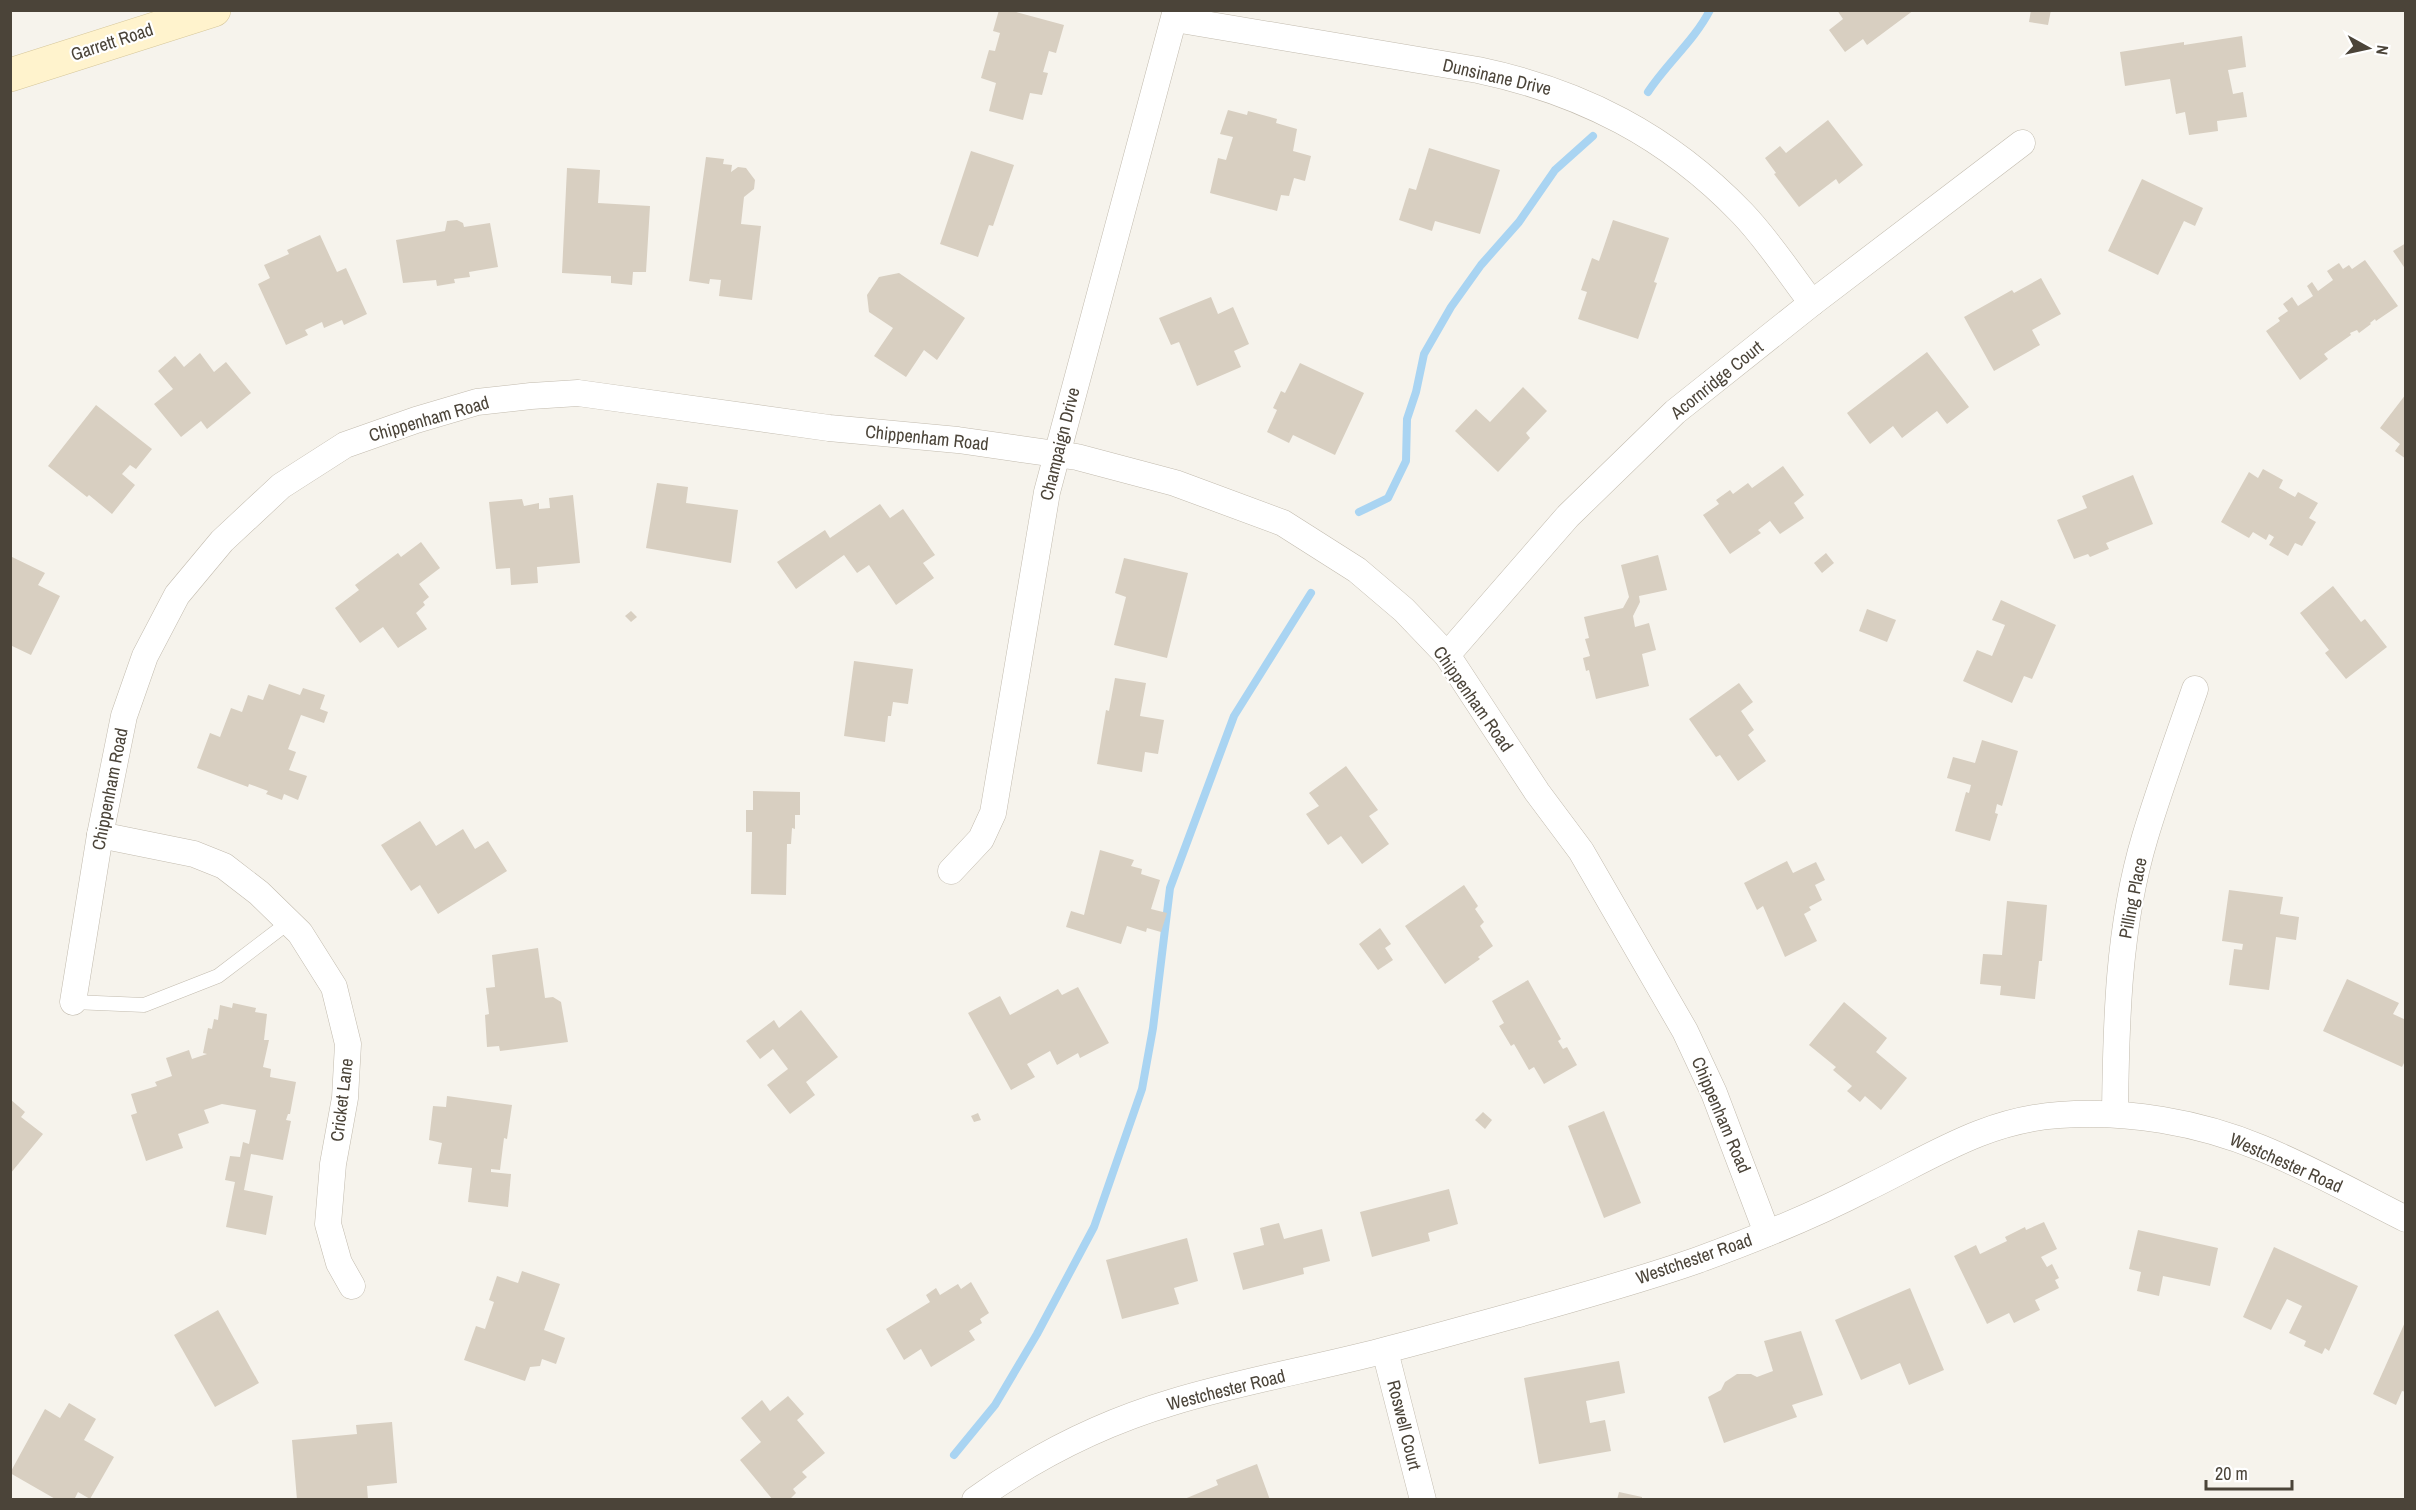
<svg xmlns="http://www.w3.org/2000/svg" width="2416" height="1510" viewBox="0 0 2416 1510" font-family="'Archivo Narrow',sans-serif">
<style>
.lines{fill:none;stroke-linecap:round;stroke-linejoin:round}
.stream{stroke:#a9d4f2;stroke-width:8}
.building{fill:#d8cfc1}
.lane-casing{stroke:#c2bbae;stroke-width:15}
.street-casing{stroke:#c2bbae;stroke-width:27}
.secondary-casing{stroke:#d6c79b;stroke-width:34}
.lane{stroke:#fff;stroke-width:14}
.street{stroke:#fff;stroke-width:26}
.secondary{stroke:#fff3cd;stroke-width:33}
.labels{text-anchor:middle;stroke-width:4.5;stroke-linejoin:round;paint-order:stroke}
.street-label{font-size:18px;fill:#4b4439;stroke:#fff}
</style>
<rect width="100%" height="100%" fill="#f6f3ec"/>
<g class="lines">
<!-- stream -->
<g class="stream">
<path d="M1648 92C1667 63 1694 41 1710 10"/>
<path d="M1359 512 1388 498 1406 461 1407 419 1416 392 1424 354 1451 307 1481 265 1519 222 1555 170 1593 136"/>
<path d="M954 1455 995 1405 1037 1334 1094 1227 1142 1089 1153 1028 1170 888 1234 716 1311 593"/>
</g>
</g>
<!-- building -->
<g class="building">
<path d="M999 10H1009L1064 25 1056 53 1049 51 1043 72 1048 73 1042 95 1030 93 1023 120 989 111 996 83 981 78 989 50 995 51 1000 33 993 31Z"/>
<path d="M1837 10H1914L1867 45 1863 39 1845 52 1829 30 1843 19Z"/>
<path d="M2031 10H2051L2048 25 2029 22Z"/>
<path d="M2242 36 2246 67 2228 70 2233 94 2243 92 2247 117 2217 121 2218 131 2189 135 2185 112 2176 114 2170 79 2125 86 2120 52 2184 42V45Z"/>
<path d="M1228 110 1247 115 1248 111 1277 119 1276 123 1297 129 1293 151 1311 156 1305 181 1294 178 1289 196 1281 195 1277 211 1210 193 1218 158 1226 160 1233 137 1220 134Z"/>
<path d="M1828 120 1863 165 1839 184 1836 179 1799 207 1774 174 1776 173 1765 158 1780 146 1786 153Z"/>
<path d="M1429 148 1500 170 1480 234 1435 221 1432 231 1399 220 1409 188 1416 190Z"/>
<path d="M971 151 1014 165 993 226 989 225 978 257 940 244Z"/>
<path d="M706 157 724 159 723 164 732 165 731 172 738 167 746 168 755 180 754 189 744 197 741 224 761 226 752 300 719 296 721 280 710 279 709 284 689 281Z"/>
<path d="M567 168 600 170 598 203 650 206 646 272H633L632 285 611 283V276L562 273Z"/>
<path d="M2142 179 2203 208 2195 226 2184 221 2158 275 2108 251Z"/>
<path d="M457 220 463 223 464 227 490 223 498 267 469 272 470 277 454 279 455 283 437 286 436 280 403 283 396 240 445 231 447 221Z"/>
<path d="M1613 220 1669 238 1654 282 1657 283 1638 339 1578 319 1587 292 1581 290 1592 258 1599 261Z"/>
<path d="M320 235 337 272 346 268 367 314 344 325 342 320 324 328 322 322 305 330 308 335 286 345 258 284 270 278 264 265 289 254 287 250Z"/>
<path d="M2406 243V270L2393 251Z"/>
<path d="M2365 260 2398 306 2376 321 2375 319 2370 323 2371 324 2359 333 2357 330 2350 333 2351 335 2324 354 2328 359 2300 380 2266 331 2280 321 2278 318 2288 311 2283 304 2292 297 2298 306 2313 296 2307 286 2312 282 2318 291 2333 280 2327 271 2339 263 2343 269 2349 265 2352 269Z"/>
<path d="M899 273 965 318 937 360 924 350 906 377 874 356 893 328 869 312 867 295 879 277Z"/>
<path d="M2041 278 2061 314 2032 330 2040 345 1994 371 1964 317 2012 290 2014 293Z"/>
<path d="M1211 297 1218 314 1233 307 1249 344 1234 351 1241 367 1197 386 1179 342 1171 345 1159 318Z"/>
<path d="M1927 352 1969 407 1947 424 1937 411 1902 438 1893 426 1870 444 1847 413Z"/>
<path d="M200 353 214 372 226 362 251 393 207 429 201 421 181 437 154 404 173 389 158 371 175 356 184 367Z"/>
<path d="M1300 363 1364 393 1335 455 1293 435 1289 443 1267 432 1277 410 1273 408 1281 391 1285 393Z"/>
<path d="M1523 387 1547 411 1526 433 1530 438 1498 472 1455 431 1476 409 1490 422Z"/>
<path d="M2406 394V459L2395 451 2400 444 2380 428Z"/>
<path d="M96 405 152 449 136 469 130 465 122 474 135 485 112 514 89 495 87 497 48 466Z"/>
<path d="M1783 466 1804 495 1794 503 1804 518 1780 534 1770 521 1758 530 1761 533 1730 554 1703 515 1719 504 1716 500 1730 490 1733 494 1748 483 1752 488Z"/>
<path d="M2263 469 2283 480 2279 488 2295 497 2298 492 2318 503 2309 518 2316 522 2302 546 2295 543 2288 556 2269 545 2274 537 2269 534 2266 540 2253 532 2249 538 2221 522 2249 472 2258 478Z"/>
<path d="M2133 475 2153 524 2106 543 2109 549 2090 557 2088 554 2074 559 2057 520 2087 508 2082 496Z"/>
<path d="M657 483 688 487 686 503 738 510 731 563 646 548Z"/>
<path d="M573 495 580 563 537 567 538 583 511 585 510 568 496 569 489 502 522 499 524 506 539 503V509L550 508 549 498Z"/>
<path d="M880 504 890 518 903 509 935 555 923 563 934 578 896 605 869 565 857 573 844 555 796 589 777 562 825 530 830 538Z"/>
<path d="M421 542 440 568 419 584 429 597 423 602 425 605 416 613 427 629 398 648 383 627 360 643 335 608 359 590 355 585 398 553 401 557Z"/>
<path d="M1826 553 1834 563 1822 573 1814 563Z"/>
<path d="M1658 555 1667 590 1639 596 1640 602 1633 616 1635 627 1649 623 1656 650 1642 654 1649 686 1596 699 1589 670 1586 671 1583 658 1590 656 1585 639 1589 638 1584 617 1623 608 1629 597 1621 565Z"/>
<path d="M10 556 45 573 38 585 60 596 31 655 10 645Z"/>
<path d="M1124 558 1188 573 1167 658 1114 645 1126 597 1115 593Z"/>
<path d="M2333 586 2361 622 2365 619 2387 647 2346 679 2325 653 2329 650 2300 613Z"/>
<path d="M2001 600 2056 625 2032 679 2024 676 2012 703 1963 681 1977 650 1992 656 2005 625 1992 620Z"/>
<path d="M1867 609 1896 620 1887 642 1859 631Z"/>
<path d="M631 611 637 617 631 622 625 616Z"/>
<path d="M854 661 913 669 908 704 893 702 891 716H888L885 742 844 736Z"/>
<path d="M1115 678 1146 683 1140 716 1164 720 1158 754 1145 752 1142 772 1097 764 1106 710 1109 711Z"/>
<path d="M1739 683 1753 702 1741 711 1754 730 1748 735 1766 761 1738 781 1720 755 1716 757 1689 719Z"/>
<path d="M269 684 300 695 303 688 325 695 320 709 328 712 324 723 301 715 288 749 296 752 289 770 307 776 298 800 284 794 282 800 266 794 268 791 249 784 248 787 197 768 210 733 220 737 231 708 242 712 248 695 263 700Z"/>
<path d="M1982 740 2018 751 2002 806 1997 804 1995 813 1998 814 1990 841 1955 831 1966 792 1969 793 1971 785 1947 778 1953 757 1975 763Z"/>
<path d="M1346 766 1378 810 1369 816 1389 844 1362 864 1341 836 1328 845 1306 814 1319 806 1309 793Z"/>
<path d="M753 791 800 792V815H795V829L792 828 791 844H787L786 895 751 894 752 832H746V810H753Z"/>
<path d="M420 821 436 846 463 829 475 849 488 841 507 871 438 914 420 885 411 891 381 845Z"/>
<path d="M1100 850 1134 860 1131 866 1142 869 1141 874 1160 880 1151 909 1167 913 1161 932 1147 928 1146 932 1127 926 1121 944 1066 927 1071 911 1084 915Z"/>
<path d="M1787 861 1793 873 1816 862 1825 880 1815 885 1822 900 1809 907 1811 910 1804 914 1817 941 1785 957 1763 906 1757 910 1744 883Z"/>
<path d="M1464 885 1478 906 1475 909 1484 922 1480 926 1493 946 1478 957 1480 959 1445 984 1405 926Z"/>
<path d="M2229 890 2283 897 2280 914 2299 917 2296 940 2276 937 2269 990 2229 985 2234 949 2242 950 2243 944 2222 941Z"/>
<path d="M2007 901 2047 905 2042 961H2039L2035 999 2000 995 2001 986 1980 984 1983 954 2002 955Z"/>
<path d="M1380 928 1391 944 1385 948 1393 960 1378 970 1359 944Z"/>
<path d="M538 948 545 998 553 997 561 1002 568 1042 500 1051 499 1046 487 1047 485 1015 489 1014 486 988 495 987 492 955Z"/>
<path d="M2347 979 2399 1003 2393 1014 2406 1020V1059L2402 1067 2323 1031Z"/>
<path d="M1528 980 1561 1039 1558 1041 1563 1049 1567 1047 1577 1065 1544 1084 1534 1067 1529 1070 1514 1044 1511 1046 1499 1026 1504 1023 1492 1001Z"/>
<path d="M1078 987 1109 1043 1080 1058 1078 1053 1057 1065 1050 1051 1027 1064 1035 1077 1011 1090 968 1013 1000 996 1010 1015 1058 989 1062 995Z"/>
<path d="M1844 1002 1887 1038 1876 1052 1907 1078 1881 1110 1865 1096 1860 1102 1847 1091 1852 1086 1833 1070 1836 1067 1809 1045Z"/>
<path d="M233 1003 256 1008 255 1012 267 1014 264 1040H269L263 1067 271 1069 270 1077 296 1082 290 1114H288L286 1120 291 1121 283 1160 251 1154 244 1190 273 1196 266 1235 226 1227 235 1182 225 1180 230 1156 240 1157 243 1142 249 1144 256 1110 222 1104 204 1110 209 1123 178 1134 183 1148 146 1161 131 1115 137 1113 131 1094 157 1086 155 1082 172 1076 166 1058 189 1050 192 1059 207 1054 203 1053 208 1028 212 1029 214 1019 218 1020 220 1005 232 1008Z"/>
<path d="M801 1010 838 1057 806 1082 815 1095 790 1114 767 1085 788 1069 773 1049 760 1059 746 1041 774 1020 779 1028Z"/>
<path d="M447 1096 512 1105 507 1139 504 1138 500 1170 491 1169V1172L511 1174 508 1207 468 1202 472 1168 438 1164 442 1143 429 1140 433 1106 446 1107Z"/>
<path d="M10 1099 25 1112 21 1117 43 1134 10 1174Z"/>
<path d="M1604 1111 1641 1203 1604 1218 1568 1126Z"/>
<path d="M1483 1112 1492 1120 1485 1129 1475 1120Z"/>
<path d="M978 1113 981 1120 974 1122 971 1116Z"/>
<path d="M1449 1189 1458 1224 1428 1233 1430 1241 1372 1257 1360 1212Z"/>
<path d="M2044 1222 2057 1249 2041 1257 2047 1267 2052 1264 2059 1278 2055 1280 2059 1288 2035 1300 2040 1310 2014 1323 2009 1313 1987 1324 1954 1256 1976 1245 1980 1254 2007 1241 2005 1237 2025 1227 2026 1230Z"/>
<path d="M1279 1223 1284 1239 1322 1229 1330 1261 1303 1268 1304 1274 1243 1290 1233 1253 1264 1245 1260 1228Z"/>
<path d="M2138 1230 2218 1248 2210 1286 2163 1276 2159 1296 2137 1291 2141 1272 2129 1269Z"/>
<path d="M1187 1238 1198 1281 1174 1288 1179 1304 1122 1319 1106 1260Z"/>
<path d="M2274 1247 2358 1286 2329 1351 2325 1348 2322 1354 2304 1346 2306 1341 2289 1333 2302 1306 2287 1299 2271 1330 2243 1317Z"/>
<path d="M522 1271 560 1284 544 1330 565 1338 556 1364 542 1359 540 1366 530 1367 525 1381 464 1360 476 1326 485 1329 494 1302 489 1300 497 1276 518 1283Z"/>
<path d="M971 1282 989 1313 980 1319 982 1323 969 1331 975 1340 931 1367 921 1349 904 1360 886 1329 930 1302 926 1295 936 1288 940 1295 958 1284 961 1289Z"/>
<path d="M1910 1288 1944 1370 1909 1385 1900 1363 1861 1380 1835 1320Z"/>
<path d="M218 1310 259 1383 215 1407 174 1335Z"/>
<path d="M2406 1320V1392L2402 1391 2396 1405 2373 1394Z"/>
<path d="M1801 1331 1823 1395 1792 1405 1797 1417 1724 1443 1708 1397 1721 1390 1725 1382 1737 1374H1751L1757 1377 1773 1371 1764 1341Z"/>
<path d="M1619 1361 1625 1393 1586 1401 1590 1423 1605 1420 1611 1451 1539 1464 1524 1378Z"/>
<path d="M788 1396 804 1414 797 1420 825 1453 802 1472 807 1477 793 1489 796 1493 789 1500H773L740 1460 761 1442 741 1418 762 1400 770 1411Z"/>
<path d="M69 1403 96 1419 84 1440 114 1457 90 1499 78 1492 74 1500H57L10 1473 45 1409 60 1418Z"/>
<path d="M392 1422 397 1483 367 1486 368 1500H297L292 1440 357 1434 356 1425Z"/>
<path d="M1257 1464 1270 1500H1182L1218 1485 1216 1480Z"/>
<path d="M1619 1492 1642 1497V1500H1617Z"/>
</g>
<g class="lines">
<!-- lane casing -->
<g class="lane-casing">
<path id="lane" d="M73 1002 144 1005 218 976 289 922"/>
</g>
<!-- street casing -->
<g class="street-casing">
<g id="street">
<path d="M1175 19 1478 70C1582 92 1668 136 1742 213 1768 240 1789 273 1812 303"/>
<path d="M1447 655 1568 516 1675 412 1812 303 2022 143"/>
<path d="M100 835 194 854 224 866 259 893 300 933 334 987 348 1044 345 1098 333 1164 328 1224 339 1263 352 1286"/>
<path d="M951 871 981 839 993 813 1047 492 1176 10"/>
<path d="M73 1002 100 835 124 716 145 656 177 595 222 541 281 486 345 445 416 420 477 402 531 396 578 393 829 428 958 440 1077 457 1175 483 1283 523 1357 570 1404 610 1447 655 1537 792 1581 851 1685 1031 1714 1093 1767 1233"/>
<path d="M2115 1114C2116 1022 2118 927 2145 837 2160 787 2178 738 2195 689"/>
<path d="M1385 1351 1423 1500"/>
<path d="M975 1500C1036 1456 1102 1423 1173 1402 1242 1381 1313 1369 1382 1351 1426 1340 1471 1327 1515 1315 1576 1298 1638 1281 1698 1260 1756 1239 1813 1216 1867 1188 1931 1157 1985 1120 2059 1115 2127 1110 2198 1122 2261 1148 2310 1168 2358 1195 2406 1219"/>
</g>
</g>
<!-- secondary casing -->
<g class="secondary-casing">
<path id="secondary" d="M10 75 214 10"/>
</g>
<!-- lane -->
<use href="#lane" class="lane"/>
<!-- street -->
<use href="#street" class="street"/>
<!-- secondary -->
<use href="#secondary" class="secondary"/>
</g>
<g class="labels">
<!-- street labels -->
<g class="street-label">
<text transform="translate(112 42) rotate(-18)" y="6">Garrett Road</text>
<text transform="translate(1497 77) rotate(13)" y="6">Dunsinane Drive</text>
<text transform="translate(1717 380) rotate(-39)" y="6">Acornridge Court</text>
<text transform="translate(429 419) rotate(-16)" y="6">Chippenham Road</text>
<text transform="translate(927 438) rotate(6)" y="6">Chippenham Road</text>
<text transform="translate(1060 444) rotate(-76)" y="6">Champaign Drive</text>
<text transform="translate(1473 699) rotate(55)" y="6">Chippenham Road</text>
<text transform="translate(110 789) rotate(-79)" y="6">Chippenham Road</text>
<text transform="translate(2133 898) rotate(-79)" y="6">Pilling Place</text>
<text transform="translate(342 1100) rotate(-83)" y="6">Cricket Lane</text>
<text transform="translate(1721 1115) rotate(67)" y="6">Chippenham Road</text>
<text transform="translate(2286 1163) rotate(24)" y="6">Westchester Road</text>
<text transform="translate(1694 1259) rotate(-19)" y="6">Westchester Road</text>
<text transform="translate(1226 1390) rotate(-14)" y="6">Westchester Road</text>
<text transform="translate(1404 1425) rotate(76)" y="6">Roswell Court</text>
</g>
</g>
<!-- border -->
<rect width="2416" height="1510" fill="none" stroke="#4b4439" stroke-width="24"/>
<!-- north arrow -->
<g transform="translate(2368 48) rotate(98)" stroke="#ffffff" stroke-width="4.5" paint-order="stroke">
<path d="M0-4.5L10 22L0 15L-10 22Z" fill="#4b4439"/>
<text y="-9" font-size="16" font-weight="bold" text-anchor="middle" fill="#4b4439">N</text>
</g>
<!-- scale -->
<path d="M2206 1480v9h86v-9" fill="none" stroke="#4b4439" stroke-width="3"/>
<text x="2215" y="1480" font-size="18" fill="#4b4439" stroke="#ffffff" stroke-width="4.5" paint-order="stroke">20 m</text>
</svg>
